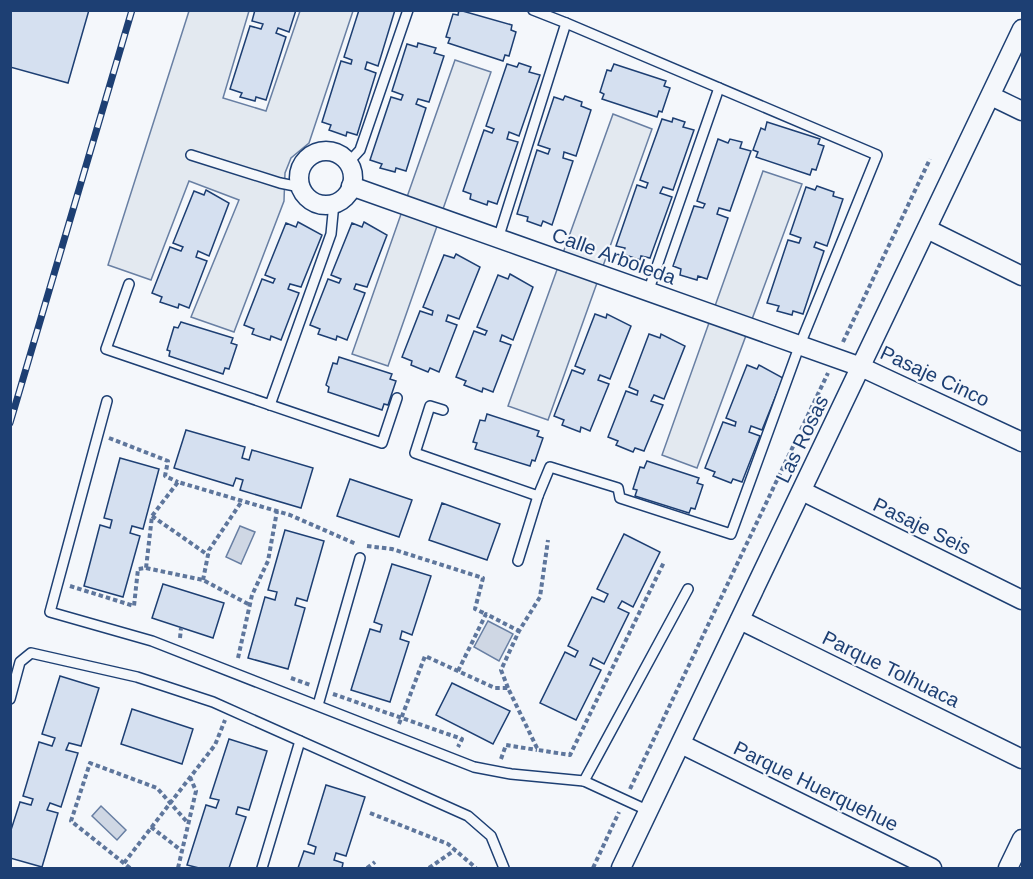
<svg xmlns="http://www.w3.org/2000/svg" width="1033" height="879" viewBox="0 0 1033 879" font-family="Arial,sans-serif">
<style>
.green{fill:#e3e9f0;stroke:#687fa3;stroke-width:1.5}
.water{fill:#cfd7e4;stroke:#687fa3;stroke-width:1.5}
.building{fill:#d5e0f0;stroke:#1d3f73;stroke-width:1.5}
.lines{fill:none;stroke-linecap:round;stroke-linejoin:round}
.lane-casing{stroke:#1d3f73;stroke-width:12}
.street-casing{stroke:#1d3f73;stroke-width:21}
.path{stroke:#5e769c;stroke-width:4;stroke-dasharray:4.5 3;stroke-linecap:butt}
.lane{stroke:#f4f7fb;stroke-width:9}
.street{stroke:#f4f7fb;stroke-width:18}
.rail-casing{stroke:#1d3f73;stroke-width:7}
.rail{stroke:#f4f7fb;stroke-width:4.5;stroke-dasharray:14;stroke-linecap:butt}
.labels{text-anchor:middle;stroke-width:4.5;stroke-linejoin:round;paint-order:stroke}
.street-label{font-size:20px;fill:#1d3f73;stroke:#f4f7fb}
</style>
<rect width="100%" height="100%" fill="#f4f7fb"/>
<!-- green -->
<g class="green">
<path d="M189 11H249L223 98 266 111 300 11H353L309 143 291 158 285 173 284 201 234 332 191 317 239 200 189 181 151 280 108 265Z"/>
<path d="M455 60 491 72 388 366 352 354Z"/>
<path d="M613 114 652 129 548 420 508 406Z"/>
<path d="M763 171 802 184 697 468 662 455Z"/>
</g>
<!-- water -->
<g class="water">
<path d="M240 526 255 532 241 564 226 557Z"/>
<path d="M488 621 513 634 499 661 474 647Z"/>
<path d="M101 806 126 830 117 840 92 816Z"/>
</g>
<!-- building -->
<g class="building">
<path d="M10 10H89L68 83 10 67Z"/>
<path d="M255 10H296L289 32 278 28 276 33 286 37 266 100 256 97 255 101 240 97 242 93 230 89 250 26 261 29 263 24 252 21Z"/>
<path d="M359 10H395L378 66 367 62 365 69 376 73 357 135 347 132 346 136 329 130 331 125 322 122 341 61 351 64 352 60 344 57Z"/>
<path d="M459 10 512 25 511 30 516 32 509 56 505 55 503 61 448 43 450 38 446 37 453 14 458 15Z"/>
<path d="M418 43 436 48 434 53 444 56 429 102 418 99 416 104 426 108 406 171 396 168 395 172 380 168 382 164 370 160 391 97 401 100 403 95 392 91 407 44 417 47Z"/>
<path d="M519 63 531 67 529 72 540 75 519 136 509 132 507 139 518 142 497 204 488 201 487 205 470 199 471 194 463 191 484 130 492 133 494 129 486 126 507 64 517 67Z"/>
<path d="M614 64 666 81 664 86 670 88 662 112 659 111 657 117 602 99 604 94 600 92 607 70 611 71Z"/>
<path d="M565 96 582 102 581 106 591 110 576 156 564 152 563 158 573 161 552 225 543 221 541 226 527 221 528 217 517 214 537 150 548 154 550 149 538 145 554 97 563 100Z"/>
<path d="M673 118 685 122 683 127 694 130 673 190 663 187 660 193 672 197 650 258 641 256 640 260 623 254 625 248 616 246 637 185 646 188 648 183 640 180 662 119 672 122Z"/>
<path d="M767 122 820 139 818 144 824 146 816 170 812 169 810 175 756 157 758 152 753 150 761 128 765 130Z"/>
<path d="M718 139 728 143 730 139 742 142 740 148 751 151 730 211 719 208 717 214 728 218 707 279 698 276 697 280 680 275 681 269 673 266 694 206 703 208 705 204 697 201Z"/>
<path d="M817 186 834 192 833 196 843 199 827 246 816 242 814 247 824 251 803 314 793 311 792 315 777 311 779 306 767 303 788 240 799 243 801 238 790 234 806 187 815 190Z"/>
<path d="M206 190 229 203 209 256 198 251 196 257 207 261 189 308 179 304 178 308 160 302 162 297 152 293 170 247 181 251 183 247 173 243 194 191 204 195Z"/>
<path d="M298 222 322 235 301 287 290 284 288 289 299 293 281 340 271 336 270 340 252 334 254 329 244 325 262 279 273 283 275 279 265 275 286 223 296 227Z"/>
<path d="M364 222 387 235 367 287 356 284 354 289 365 293 347 340 337 336 336 340 318 334 320 329 310 325 328 279 339 283 341 279 331 275 352 223 362 227Z"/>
<path d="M456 254 480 267 459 319 448 315 446 321 457 325 439 372 430 368 428 372 411 365 412 361 402 357 420 311 432 315 433 311 423 307 444 255 454 258Z"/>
<path d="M510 274 533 287 513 340 502 335 500 341 511 345 493 392 483 388 482 392 464 385 466 381 456 377 474 331 485 335 487 331 477 327 498 275 508 279Z"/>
<path d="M595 314 606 318 607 314 631 326 610 379 600 375 598 380 609 384 590 431 581 427 580 432 562 425 564 420 554 416 572 370 583 374 585 370 575 366Z"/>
<path d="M181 322 233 338 231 343 237 345 229 369 225 368 223 374 169 356 170 351 167 350 174 327 178 328Z"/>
<path d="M649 334 660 338 661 334 685 346 664 399 654 395 651 401 663 405 644 451 635 448 633 452 616 445 618 441 608 437 626 391 637 395 638 391 629 387Z"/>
<path d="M339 357 392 374 390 379 396 381 388 405 384 404 382 410 328 392 329 387 326 385 333 363 337 364Z"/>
<path d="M747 365 757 369 759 365 783 378 762 430 751 426 749 432 760 436 742 482 733 479 731 483 713 476 715 472 705 468 723 422 735 426 736 422 726 418Z"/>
<path d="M487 414 539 431 537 436 543 438 535 461 532 460 530 466 475 449 477 443 473 442 480 420 485 421Z"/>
<path d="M186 430 245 447 242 458 249 460 252 450 313 468 301 508 240 490 243 480 236 478 233 486 174 468Z"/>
<path d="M120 458 159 469 143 529 132 526 130 533 140 536 123 597 84 586 100 525 110 528 112 520 104 518Z"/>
<path d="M647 461 699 478 697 483 703 485 695 509 691 508 689 513 635 496 637 490 633 489 640 467 644 468Z"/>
<path d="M350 479 412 500 399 537 337 516Z"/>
<path d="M442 503 500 524 487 560 429 540Z"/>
<path d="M285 530 324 541 307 601 297 598 295 605 305 608 288 669 248 658 265 597 275 600 277 592 268 590Z"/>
<path d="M624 534 660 552 633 607 622 601 618 608 629 613 604 664 593 658 590 665 601 670 576 720 540 703 565 652 575 657 578 651 568 646 592 597 604 602 608 594 597 589Z"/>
<path d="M392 564 431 576 412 635 402 631 400 639 409 642 390 702 351 690 370 629 380 632 382 625 374 622Z"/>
<path d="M163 584 224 603 213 638 152 618Z"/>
<path d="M60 676 99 688 81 746 69 743 66 750 78 753 61 807 50 803 47 810 58 813 42 867 10 858V833L20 802 31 805 33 799 23 796 39 742 52 746 55 738 42 734Z"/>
<path d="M452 683 510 711 493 744 436 715Z"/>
<path d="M132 709 193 729 182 764 121 744Z"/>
<path d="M229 739 267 751 249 810 238 807 236 814 246 817 229 868H199L187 865 206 805 216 808 219 800 210 798Z"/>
<path d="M326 785 365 797 346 856 336 853 334 860 343 863 342 868H298L304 851 314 854 316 847 308 844Z"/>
</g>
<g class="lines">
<!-- lane casing -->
<g class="lane-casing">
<g id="lane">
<path d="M191 155 280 183 300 187"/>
<path d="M348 163 360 150 408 10"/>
<path d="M498 239 566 23 533 10"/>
<path d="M129 284 106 349 382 443 397 398"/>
<path d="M648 292 719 88"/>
<path d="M107 401 50 612 152 641 474 767 511 774 584 781 649 811"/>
<path d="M270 405 331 234 334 203"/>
<path d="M443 410 430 406 415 453 538 496 550 467 618 488 620 498 731 534 799 347 877 155 566 23"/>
<path d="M518 561 538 496"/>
<path d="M10 699 20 662 31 653 137 677 213 702 468 816 491 836 504 868"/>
<path d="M318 705 360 558"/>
<path d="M584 781 688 589"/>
<path d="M262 868 300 741"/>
</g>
</g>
<!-- street casing -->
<g class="street-casing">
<g id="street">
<path d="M991 96 1022 111"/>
<circle cx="326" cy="178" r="27"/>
<path d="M351 186 861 367 1022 442"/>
<path d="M927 229 1022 276"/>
<path d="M802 491 1022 600"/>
<path d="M740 620 1022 759"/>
<path d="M681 744 932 868"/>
<path d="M621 868 1022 29"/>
<path d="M1008 868 1022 839"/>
</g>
</g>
<!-- path -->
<g class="path">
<path d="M843 342 930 159"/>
<path d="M109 438 168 461 165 476 178 482"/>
<path d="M152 516 208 555"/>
<path d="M367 546 392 549 483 578 475 609 486 614"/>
<path d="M146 568 203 580 250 605"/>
<path d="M203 580 209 550 242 501"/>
<path d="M70 586 134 606 138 569 146 568 152 516 178 482 290 515 356 544"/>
<path d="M180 638 181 628"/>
<path d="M238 658 252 595 268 561 277 511"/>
<path d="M458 671 486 614 519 631"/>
<path d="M291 678 310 685"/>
<path d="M508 688 501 670 519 631 540 597 548 540"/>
<path d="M333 694 462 739 458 747"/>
<path d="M399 724 425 656 495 688H508L538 750 570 755 664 562"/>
<path d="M501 759 506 745 537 750"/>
<path d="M630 789 828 373"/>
<path d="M370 813 448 844 476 868"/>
<path d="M151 827 182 851"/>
<path d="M124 863 215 745 225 720"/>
<path d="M130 868 71 821 90 763 157 788 188 823"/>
<path d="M178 868 196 791 190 777"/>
<path d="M367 868 375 862"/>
<path d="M429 868 455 850"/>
<path d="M593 868 619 812"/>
</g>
<!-- lane -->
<use href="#lane" class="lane"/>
<!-- street -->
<use href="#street" class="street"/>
<!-- rail casing -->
<g class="rail-casing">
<path id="rail" d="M10 423 132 10"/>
</g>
<!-- rail -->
<use href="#rail" class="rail"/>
</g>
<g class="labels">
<!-- street labels -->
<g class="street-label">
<text transform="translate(614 256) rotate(20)" y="7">Calle Arboleda</text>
<text transform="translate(935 376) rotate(25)" y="7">Pasaje Cinco</text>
<text transform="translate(802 439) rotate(-64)" y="7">Las Rosas</text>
<text transform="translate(922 526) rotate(26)" y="7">Pasaje Seis</text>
<text transform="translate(891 669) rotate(26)" y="7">Parque Tolhuaca</text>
<text transform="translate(816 786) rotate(26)" y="7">Parque Huerquehue</text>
</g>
</g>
<!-- border -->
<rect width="1033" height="879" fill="none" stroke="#1d3f73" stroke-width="24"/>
</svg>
